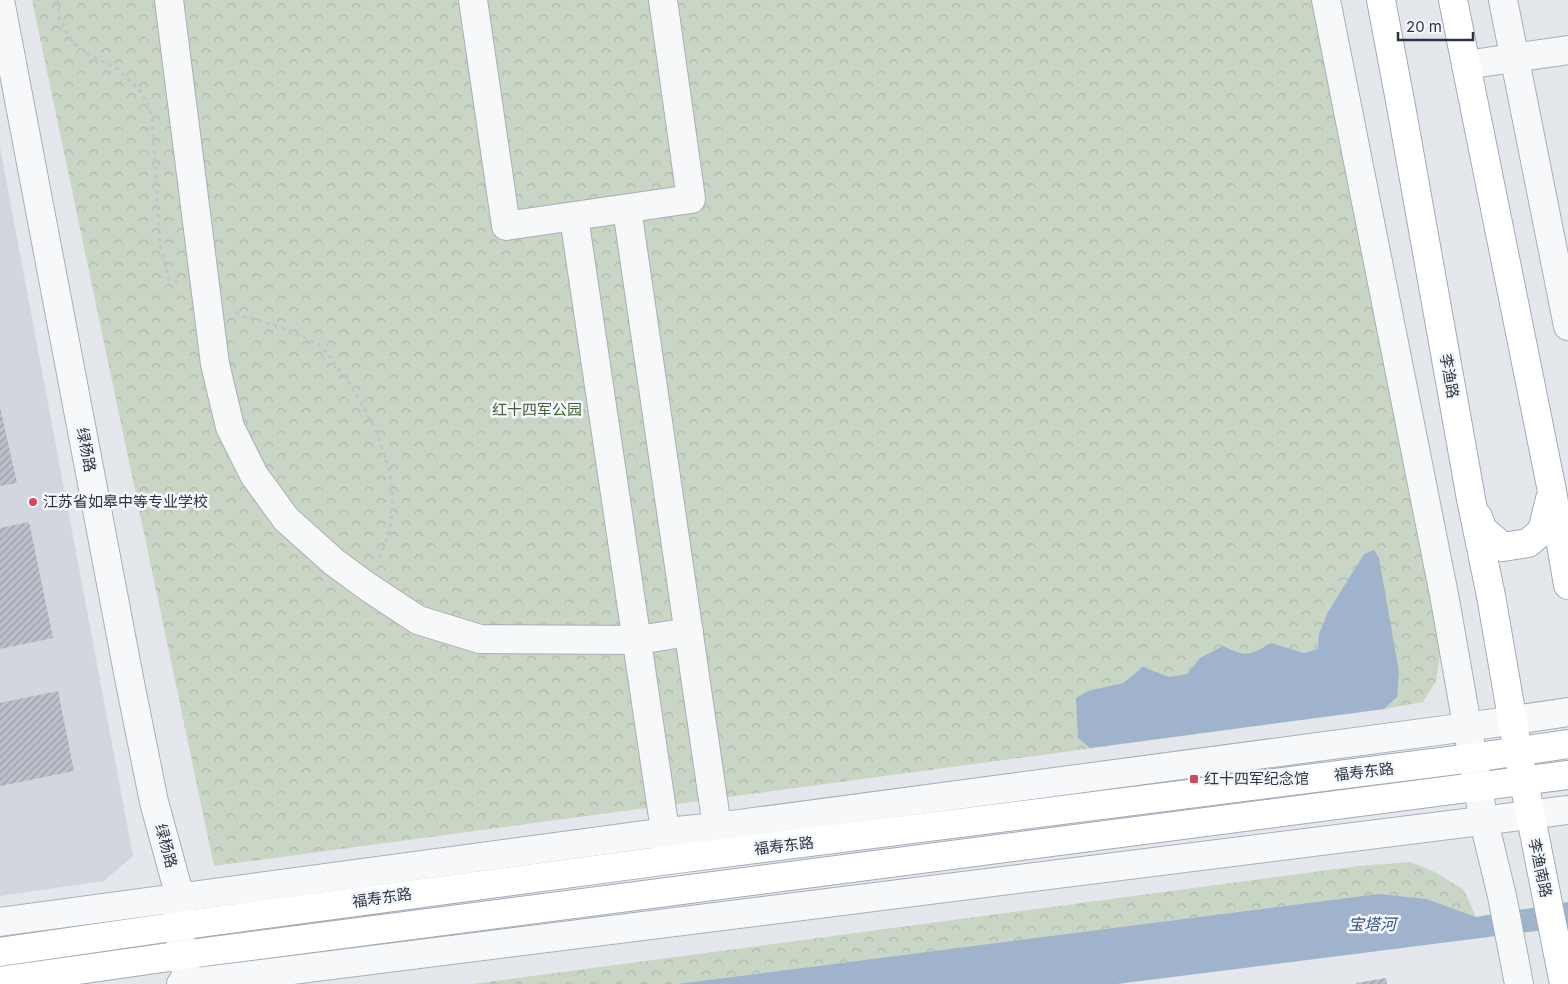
<svg xmlns="http://www.w3.org/2000/svg" width="1568" height="984" viewBox="0 0 1568 984" font-family="Inter,'Noto Sans SC',sans-serif">
<style>
.built{fill:#d2d6de}
.park{fill:url(#park-crowns)}
.water{fill:#9fb4cc}
.building{fill:url(#building-hatch)}
.lines{fill:none;stroke-linecap:round;stroke-linejoin:round}
.minor-casing{stroke:#a9aeb7;stroke-width:30}
.major-casing{stroke:#a3abb8;stroke-width:30}
.path{stroke:#c2c5cb;stroke-width:3;stroke-dasharray:4 4;stroke-linecap:butt}
.minor{stroke:#f7f8fa;stroke-width:28}
.major{stroke:#fff;stroke-width:28}
.poi-dot{fill:#d1495b;stroke:#f4f6f9;stroke-width:2}
.labels{text-anchor:middle;stroke-width:5;stroke-linejoin:round;paint-order:stroke}
.street-label{font-size:15px;fill:#2b3445;stroke:#f4f6f9}
.park-label{font-size:15px;fill:#3f6138;stroke:#f4f6f9}
.poi-label{font-size:15px;fill:#2b3445;stroke:#f4f6f9;text-anchor:start}
.water-label{font-size:16px;font-style:italic;fill:#34527a;stroke:#f4f6f9}
</style>
<defs>
<pattern id="park-crowns" width="20" height="18" patternUnits="userSpaceOnUse" patternTransform="scale(1.25)"><rect width="20" height="18" fill="#c9d6c5"/><path d="M2 6a3 3 0 1 1 6 0M12 15a3 3 0 1 1 6 0" fill="none" stroke="#adb8ab"/></pattern>
<pattern id="building-hatch" width="6" height="6" patternUnits="userSpaceOnUse" patternTransform="scale(1.25)"><rect width="6" height="6" fill="#bbc0ca"/><path d="M-1 1l2-2M0 6l6-6M5 7l2-2" fill="none" stroke="#989da6"/></pattern>
</defs>
<rect width="100%" height="100%" fill="#e4e7ec"/>
<!-- built -->
<path class="built" d="M0 147 133 856 104 881 0 896Z"/>
<!-- park -->
<g class="park">
<path d="M32 0H1312L1441 649 1436 681 1423 702 1384 709 214 866Z"/>
<path d="M1411 862 1435 872 1464 890 1476 917 1427 899 681 984H472L1359 866Z"/>
</g>
<!-- water -->
<g class="water">
<path d="M1374 550 1379 558 1399 672 1397 697 1384 709 1090 748 1078 738 1076 698 1088 691 1123 683 1143 667 1169 677 1187 674 1200 658 1223 646C1245 657 1250 656 1271 643L1304 653 1318 649 1319 634 1328 612 1364 554Z"/>
<path d="M1379 894 1427 899 1476 917 1568 902V927L1117 984H678Z"/>
</g>
<!-- building -->
<g class="building">
<path d="M0 407 17 483 0 486Z"/>
<path d="M29 522 53 638 0 649V528Z"/>
<path d="M58 691 74 771 0 786V703Z"/>
<path d="M1386 978 1387 984H1357L1356 983Z"/>
</g>
<g class="lines">
<!-- minor casing -->
<g class="minor-casing">
<g id="minor">
<path d="M0 0 130 683 154 802 180 897 178 926 187 978"/>
<path d="M169 0 215 364 230 427 254 475 286 519 334 562 368 587 418 620 480 639 638 640 689 632"/>
<path d="M473 0 506 226 691 199 663 0"/>
<path d="M1326 0 1445 600 1484 822 1502 896 1519 984"/>
<path d="M1503 0 1568 326"/>
<path d="M1466 65 1568 50"/>
<path d="M627 209 717 827 721 845"/>
<path d="M574 217 668 851"/>
<path d="M0 922 666 832 717 827 1467 727 1568 712"/>
<path d="M181 984 1568 810"/>
</g>
</g>
<!-- major casing -->
<g class="major-casing">
<g id="major">
<path d="M1381 0 1401 106 1471 499 1491 596 1518 752 1564 984"/>
<path d="M1453 0 1552 491 1568 585"/>
<path d="M1478 517 1483 530 1503 547 1528 543 1542 531 1550 499"/>
<path d="M0 952 200 923 669 860 1472 758 1568 744"/>
<path d="M0 981 212 951 1568 775"/>
</g>
</g>
<!-- path -->
<g class="path">
<path d="M58 0 59 18 72 42 90 55 118 69 143 94 152 117 160 244 169 279 179 283"/>
<path d="M236 312 242 316C269 323 296 331 320 346 327 351 332 361 337 367 366 405 392 454 393 503 393 524 386 542 378 562"/>
</g>
<!-- minor -->
<use href="#minor" class="minor"/>
<!-- major -->
<use href="#major" class="major"/>
</g>
<!-- markers -->
<g class="poi-dot">
<circle cx="33" cy="502" r="5"/>
<rect x="1189" y="774" width="10" height="10" rx="2.5"/>
</g>
<g class="labels">
<!-- street labels -->
<g class="street-label">
<text transform="translate(1449 376) rotate(80)" y="5">李渔路</text>
<text transform="translate(86 450) rotate(79)" y="5">绿杨路</text>
<text transform="translate(1364 772) rotate(-7)" y="5">福寿东路</text>
<text transform="translate(166 846) rotate(75)" y="5">绿杨路</text>
<text transform="translate(784 846) rotate(-7)" y="5">福寿东路</text>
<text transform="translate(1540 868) rotate(78)" y="5">李渔南路</text>
<text transform="translate(382 898) rotate(-8)" y="5">福寿东路</text>
</g>
<!-- park labels -->
<g class="park-label">
<text x="537" y="415">红十四军公园</text>
</g>
<!-- poi labels -->
<g class="poi-label">
<text x="43" y="507">江苏省如皋中等专业学校</text>
<text x="1204" y="784">红十四军纪念馆</text>
</g>
<!-- water labels -->
<g class="water-label">
<text x="1372" y="930">宝塔河</text>
</g>
</g>
<!-- scale -->
<path d="M1398 32v8h75v-8" fill="none" stroke="#2b3445" stroke-width="2.5"/>
<text x="1406" y="32" font-size="15" fill="#2b3445" stroke="#f4f6f9" stroke-width="4" paint-order="stroke">20 m</text>
</svg>
